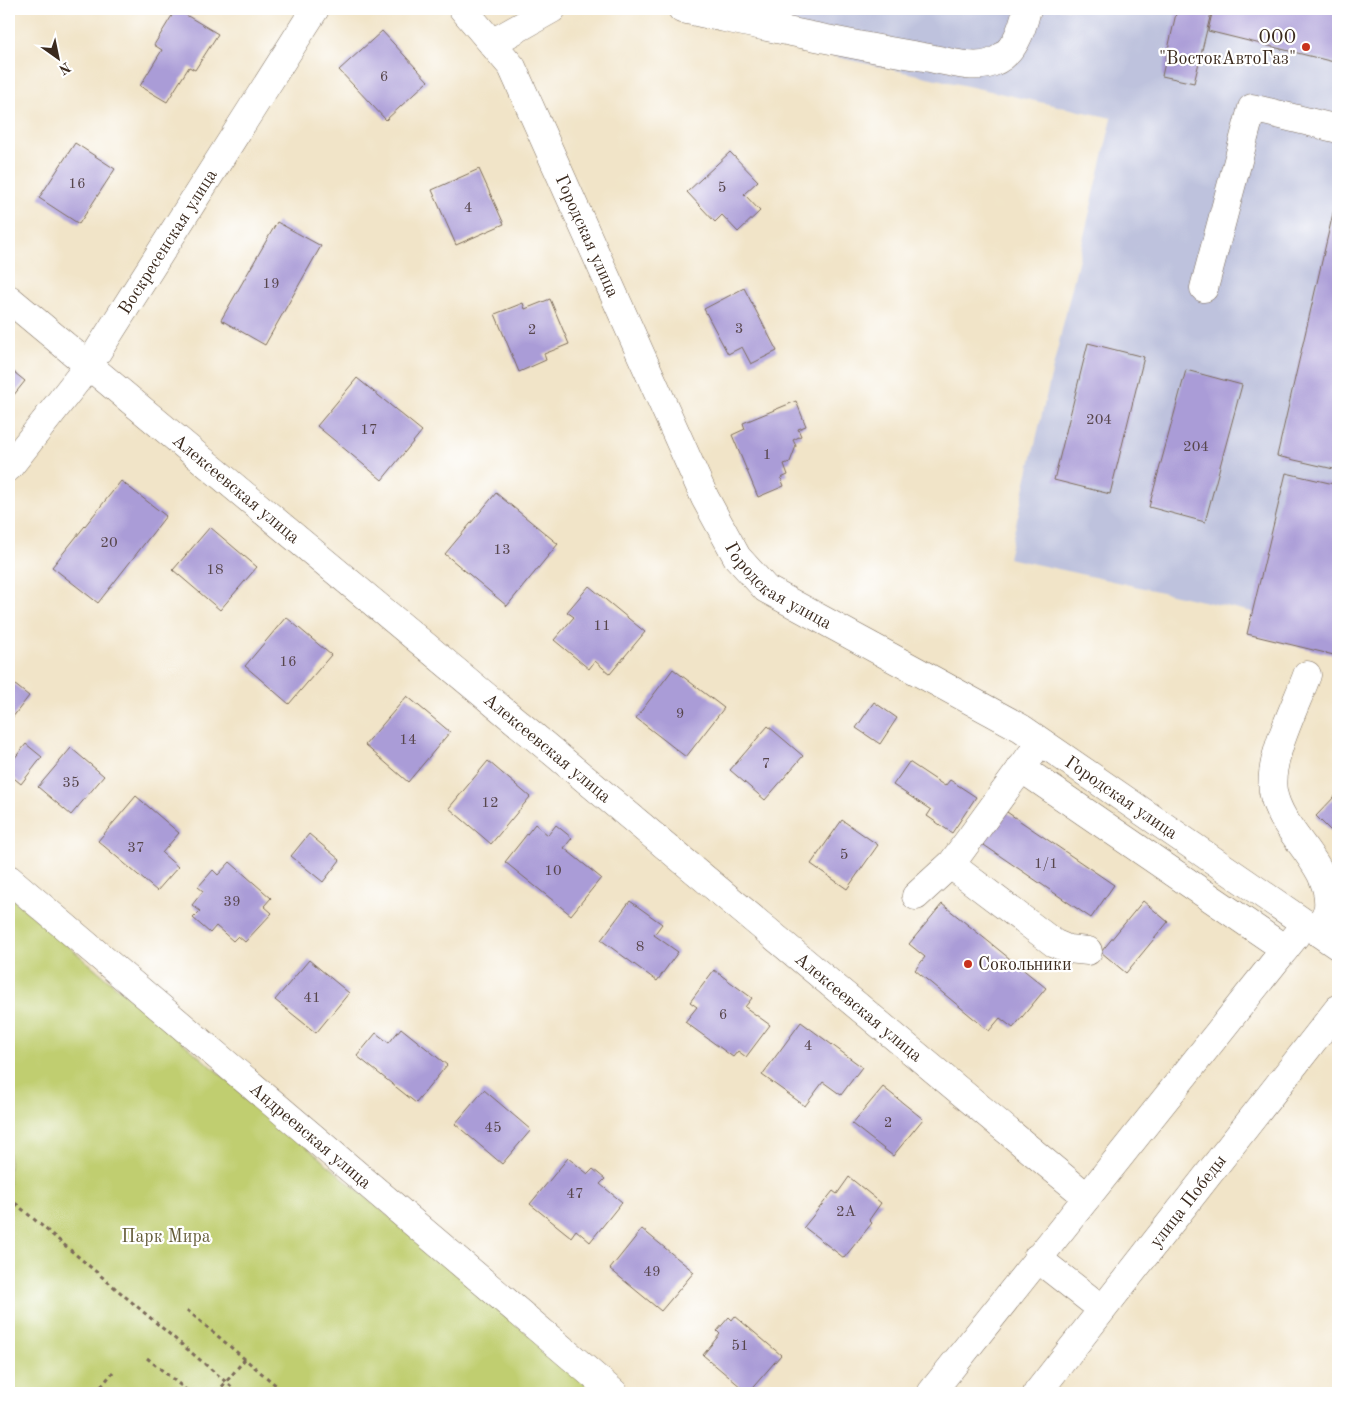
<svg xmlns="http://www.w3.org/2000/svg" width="1347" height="1402" viewBox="0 0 1347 1402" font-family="'Old Standard TT',serif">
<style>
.industrial{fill:#bec2dd}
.green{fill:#c0ce70;stroke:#7e7c47}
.building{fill:#aa9cd7}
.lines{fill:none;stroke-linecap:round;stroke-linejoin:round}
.minor-casing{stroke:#7b6b5a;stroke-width:29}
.path{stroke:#7b6b5a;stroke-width:3;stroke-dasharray:4 4;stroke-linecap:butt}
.minor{stroke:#fff;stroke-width:28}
.poi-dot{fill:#c8321e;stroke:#fff;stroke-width:2}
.labels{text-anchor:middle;stroke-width:4.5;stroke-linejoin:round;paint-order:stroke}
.number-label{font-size:15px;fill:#57464c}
.poi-label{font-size:18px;fill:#3b2a1e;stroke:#fff;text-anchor:end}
.street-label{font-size:18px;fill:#3b2a1e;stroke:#fff}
.park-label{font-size:18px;fill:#635b37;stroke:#fff}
</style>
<rect width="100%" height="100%" fill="#fff"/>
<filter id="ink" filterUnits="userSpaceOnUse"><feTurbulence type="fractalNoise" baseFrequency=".02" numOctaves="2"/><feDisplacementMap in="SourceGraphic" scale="10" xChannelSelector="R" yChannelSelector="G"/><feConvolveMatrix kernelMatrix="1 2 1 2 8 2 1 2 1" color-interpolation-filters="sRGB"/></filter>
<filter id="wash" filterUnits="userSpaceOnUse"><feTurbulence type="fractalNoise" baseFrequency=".0096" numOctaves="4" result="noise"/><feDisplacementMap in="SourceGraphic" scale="20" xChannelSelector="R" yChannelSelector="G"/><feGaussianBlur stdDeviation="1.12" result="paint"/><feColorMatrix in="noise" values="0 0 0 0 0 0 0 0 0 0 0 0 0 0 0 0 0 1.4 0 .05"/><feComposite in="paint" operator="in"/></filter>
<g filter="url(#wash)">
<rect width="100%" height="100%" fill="#f1e4c8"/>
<!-- industrial -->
<path class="industrial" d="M771 9H1338V631L1008 558 1112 118 764 41Z"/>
<!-- green -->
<path class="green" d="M9 896 598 1393H9Z"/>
<g id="blocks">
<!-- building -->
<g class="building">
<path d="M9 9H15L9 20Z"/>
<path d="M176 9 218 34 195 70 189 67 167 102 140 86 162 50 154 45Z"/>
<path d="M1177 9H1212L1194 83 1162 76Z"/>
<path d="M1213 9H1338V63L1208 31Z"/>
<path d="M382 31 428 81 386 120 339 70Z"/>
<path d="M75 143 115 169 79 224 39 198Z"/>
<path d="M730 152 758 181 744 194 760 211 738 232 722 215 715 222 687 192Z"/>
<path d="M479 169 504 224 456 245 432 190Z"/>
<path d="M1337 196 1338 197V470L1277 456Z"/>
<path d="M277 222 321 246 265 345 221 320Z"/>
<path d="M744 288 777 351 751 364 742 347 728 354 704 309Z"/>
<path d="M550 299 569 344 544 354 546 360 519 372 495 314 523 303 525 309Z"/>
<path d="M1088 343 1144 357 1110 494 1054 480Z"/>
<path d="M9 368 25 381 9 401Z"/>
<path d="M1186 370 1242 385 1205 522 1149 507Z"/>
<path d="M357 378 422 431 382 480 317 426Z"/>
<path d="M796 401 806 426 798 429 801 436 793 440 796 446 790 462 784 464 788 475 781 478 784 486 758 497 732 435 745 429 743 423Z"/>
<path d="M1286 473 1338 485V656L1247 634Z"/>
<path d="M121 481 166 516 98 603 52 567Z"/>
<path d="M496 493 558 544 507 606 445 554Z"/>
<path d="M210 527 257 567 220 610 173 570Z"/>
<path d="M589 586 645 632 610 674 595 661 589 669 554 640 574 617 567 612Z"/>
<path d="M286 617 331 655 289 704 245 666Z"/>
<path d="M673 669 724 708 686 757 636 718Z"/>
<path d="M9 680 29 696 9 722Z"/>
<path d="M407 696 450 732 408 782 365 745Z"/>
<path d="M874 702 897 718 880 744 856 728Z"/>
<path d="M768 726 803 756 765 800 730 770Z"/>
<path d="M26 744 42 757 21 784 9 774V765Z"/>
<path d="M71 748 104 776 71 815 38 787Z"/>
<path d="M488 761 530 797 491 844 449 808Z"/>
<path d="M909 762 945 786 950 780 976 797 952 833 927 816 931 810 893 785Z"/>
<path d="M1338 793V824L1331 831 1316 816Z"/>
<path d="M136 796 179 833 162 853 178 867 157 891 98 841Z"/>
<path d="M1001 808 1114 885 1091 918 978 841Z"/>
<path d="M842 820 878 845 847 889 811 864Z"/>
<path d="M535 824 548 835 556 825 572 838 564 848 601 878 571 915 505 862Z"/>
<path d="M309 834 340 860 323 882 291 856Z"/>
<path d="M230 862 271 898 264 906 272 913 245 942 238 936 233 941 216 926 210 933 193 918 200 911 192 905 203 891 198 887 213 870 218 875Z"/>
<path d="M630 901 662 924 654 935 678 952 657 981 601 940Z"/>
<path d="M1143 901 1168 922 1126 973 1101 952Z"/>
<path d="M942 904 1046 988 1013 1028 1000 1018 989 1031 915 970 925 957 909 944Z"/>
<path d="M309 960 349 993 316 1033 275 1000Z"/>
<path d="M714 970 752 998 745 1007 770 1025 746 1057 738 1051 733 1057 685 1022 697 1007 690 1002Z"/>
<path d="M801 1022 862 1067 841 1095 823 1082 805 1106 762 1075Z"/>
<path d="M401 1028 447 1065 416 1103 357 1056 376 1033 389 1043Z"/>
<path d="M883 1087 923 1119 893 1156 852 1124Z"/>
<path d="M484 1090 531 1130 502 1164 455 1124Z"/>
<path d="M568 1158 588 1174 593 1169 605 1179 600 1184 622 1202 590 1242 576 1230 571 1237 530 1204Z"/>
<path d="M849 1177 881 1203 869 1220 872 1223 844 1258 804 1227 833 1191 837 1194Z"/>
<path d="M642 1229 694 1272 661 1311 610 1269Z"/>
<path d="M735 1316 781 1355 748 1393 703 1355 720 1334 717 1331 729 1317 732 1320Z"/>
</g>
</g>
</g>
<g filter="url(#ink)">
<use href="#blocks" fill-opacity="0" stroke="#7b6b5a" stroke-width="1"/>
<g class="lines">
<!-- minor casing -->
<g class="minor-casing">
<g id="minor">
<path id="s1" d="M463 9 512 67 705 498 737 557 766 589 1021 728 1338 946"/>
<path d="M682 9C763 26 843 44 924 57 943 60 972 70 991 63 1014 55 1022 30 1027 9"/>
<path d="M492 43 552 9"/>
<path d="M1204 288 1252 108 1338 129"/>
<path id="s2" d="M9 299 1087 1197"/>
<path id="s3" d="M9 467 89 365 315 9"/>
<path d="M1307 675C1296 706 1268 758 1273 791 1280 833 1332 864 1328 907 1327 915 1320 924 1317 931"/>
<path d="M1021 768 1285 949"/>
<path d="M951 865 1054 943 1068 949 1088 951"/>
<path id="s4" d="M9 879 614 1393"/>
<path d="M916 896 952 863 1031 755"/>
<path d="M1037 1258 1102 1309"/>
<path d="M931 1393 1305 924"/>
<path id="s5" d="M1037 1393 1338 1009"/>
</g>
</g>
<!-- path -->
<g class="path">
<path d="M9 1198 239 1393"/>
<path d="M187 1310 285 1393"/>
<path d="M147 1358 190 1393"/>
<path d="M96 1393 113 1372"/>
<path d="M217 1393 245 1359"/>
</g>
<!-- minor -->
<use href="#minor" class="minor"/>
</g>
</g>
<!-- markers -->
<g class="poi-dot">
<circle cx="1306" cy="47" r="5"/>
<circle cx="968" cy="964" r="5"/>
</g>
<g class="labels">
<!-- number labels -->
<g class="number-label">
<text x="384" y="81">6</text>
<text x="77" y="188">16</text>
<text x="722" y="192">5</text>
<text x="468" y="212">4</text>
<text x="271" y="288">19</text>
<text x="739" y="333">3</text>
<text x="532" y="334">2</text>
<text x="1099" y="424">204</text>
<text x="369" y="434">17</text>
<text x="1196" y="451">204</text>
<text x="767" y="459">1</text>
<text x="109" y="547">20</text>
<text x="502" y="554">13</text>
<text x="215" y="574">18</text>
<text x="602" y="630">11</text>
<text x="288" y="666">16</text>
<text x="680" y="718">9</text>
<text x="408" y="744">14</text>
<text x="766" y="768">7</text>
<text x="71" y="787">35</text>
<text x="490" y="807">12</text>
<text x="136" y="852">37</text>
<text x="844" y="859">5</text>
<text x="1046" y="868">1/1</text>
<text x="553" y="875">10</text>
<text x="232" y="906">39</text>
<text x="640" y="951">8</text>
<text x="312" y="1002">41</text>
<text x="723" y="1019">6</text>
<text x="808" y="1050">4</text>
<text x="888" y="1127">2</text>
<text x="493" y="1132">45</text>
<text x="575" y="1198">47</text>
<text x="846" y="1216">2А</text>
<text x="652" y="1276">49</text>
<text x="740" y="1350">51</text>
</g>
<!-- poi labels -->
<g class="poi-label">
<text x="1296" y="43">ООО<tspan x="1296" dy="21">"ВостокАвтоГаз"</tspan></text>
<text x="978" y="970" text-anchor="start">Сокольники</text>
</g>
<!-- street labels -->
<g class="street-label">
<text dy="6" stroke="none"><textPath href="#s1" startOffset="261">Городская улица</textPath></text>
<text dy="6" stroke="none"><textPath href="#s3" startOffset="276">Воскресенская улица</textPath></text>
<text dy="6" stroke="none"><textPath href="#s2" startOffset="296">Алексеевская улица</textPath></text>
<text dy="6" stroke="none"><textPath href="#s1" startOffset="666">Городская улица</textPath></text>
<text dy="6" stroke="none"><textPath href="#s2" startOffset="701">Алексеевская улица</textPath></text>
<text dy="6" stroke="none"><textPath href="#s1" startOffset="1071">Городская улица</textPath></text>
<text dy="6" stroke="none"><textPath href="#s2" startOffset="1106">Алексеевская улица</textPath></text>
<text dy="6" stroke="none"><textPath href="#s4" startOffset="396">Андреевская улица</textPath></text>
<text dy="6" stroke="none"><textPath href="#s5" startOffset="244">улица Победы</textPath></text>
</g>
<!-- park labels -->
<g class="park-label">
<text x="166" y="1242">Парк Мира</text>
</g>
</g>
<!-- margin -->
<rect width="1347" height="1402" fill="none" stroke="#fff" stroke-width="30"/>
<!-- north arrow -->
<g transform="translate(58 58) rotate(147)" stroke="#ffffff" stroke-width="4" paint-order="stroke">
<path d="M0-4L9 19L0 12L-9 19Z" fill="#3b2a1e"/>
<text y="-8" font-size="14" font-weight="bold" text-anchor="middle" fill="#3b2a1e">N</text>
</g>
</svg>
